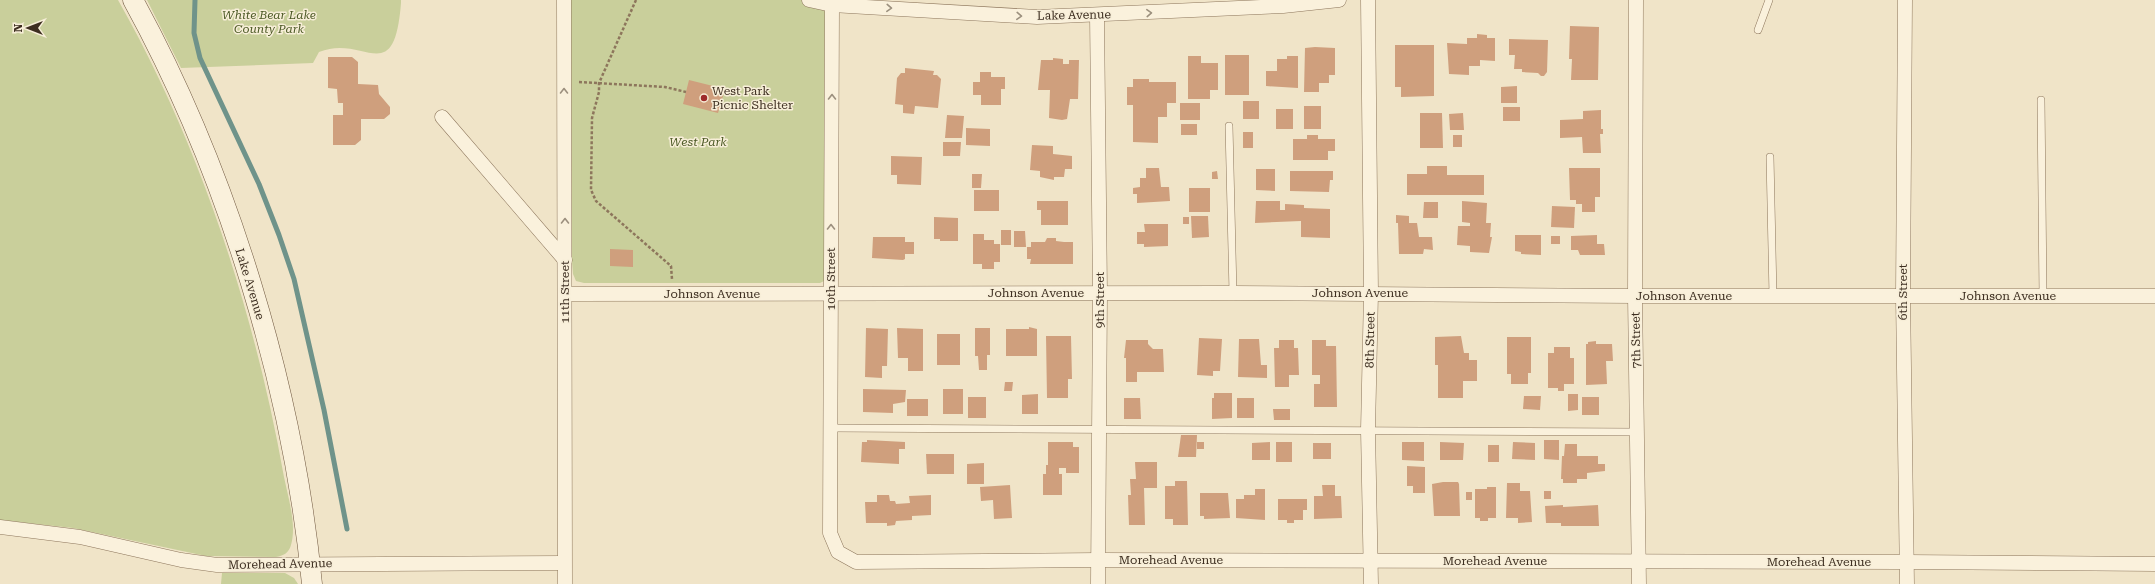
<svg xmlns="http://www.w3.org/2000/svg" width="2155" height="584" viewBox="0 0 2155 584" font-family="'Roboto Serif',serif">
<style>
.green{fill:#c9cf9b}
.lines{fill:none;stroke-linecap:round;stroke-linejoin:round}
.stream{stroke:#6f938a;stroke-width:5}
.building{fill:#cf9f7d}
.lane-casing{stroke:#8d765c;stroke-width:8}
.street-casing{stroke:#8d765c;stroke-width:15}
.secondary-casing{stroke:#6f573f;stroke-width:21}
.path{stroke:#8d765c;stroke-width:2.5;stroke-dasharray:3 2;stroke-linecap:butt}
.lane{stroke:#faf1dc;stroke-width:7}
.street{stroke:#faf1dc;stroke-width:14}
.secondary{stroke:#faf1dc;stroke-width:20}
.oneway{stroke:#9c907e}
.poi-dot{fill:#9e2a2b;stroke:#f7eed8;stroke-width:1.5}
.labels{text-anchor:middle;stroke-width:3;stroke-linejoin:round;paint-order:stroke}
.park-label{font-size:12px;font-style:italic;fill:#4d5a26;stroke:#f7eed8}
.street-label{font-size:12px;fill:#3d2e20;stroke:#f7eed8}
.poi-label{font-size:12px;fill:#3d2e20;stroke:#f7eed8;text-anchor:start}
</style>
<rect width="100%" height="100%" fill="#f0e4c8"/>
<!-- green -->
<g class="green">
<path d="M0 0H118C148 53 174 108 196 164 236 265 265 370 284 477 288 497 297 525 291 545 289 553 283 556 276 557L206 556 73 528 0 520Z"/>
<path d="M147 0H401V3C394 91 364 33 319 52L313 63 181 68Z"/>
<path d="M569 0H826L824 281 820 283H584L576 281 573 274 568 214Z"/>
<path d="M222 573H285L294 578 298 584H221Z"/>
</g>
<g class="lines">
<!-- stream -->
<path class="stream" d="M195 0 194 33 200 58 259 184 279 235 294 279 324 410 347 529"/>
</g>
<!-- building -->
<g class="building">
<path d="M1570 26 1599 27 1598 80H1571L1572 59H1569Z"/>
<path d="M1477 34 1487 35V38H1495V61L1480 60V66H1469V75L1449 74 1447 43 1467 44V38H1477Z"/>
<path d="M1509 39 1548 40 1547 72 1544 76H1541L1538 73 1522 72V69H1514L1515 55H1509Z"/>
<path d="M1395 45H1434V96L1401 97V87H1395Z"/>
<path d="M1315 47 1335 48V75H1329V83H1319V92H1304L1305 48Z"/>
<rect x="1225" y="55" width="24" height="40"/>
<path d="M1188 56H1201V63H1218V90H1210V99H1188Z"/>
<path d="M1287 56H1298V88L1266 86V71H1277V59H1287Z"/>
<path d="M328 57H352L358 62V84L378 85 379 94 390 107V114L384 119H361V140L355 145H333V115H343V103H338L337 89 328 88Z"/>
<path d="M1053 58 1063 59V64H1069V60H1079L1078 99H1070L1067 119 1062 120 1049 118 1050 90H1038L1041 60H1053Z"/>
<path d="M905 68 934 71 933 75H937L941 79 938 108 915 106 914 114 903 113V105L895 104 897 78 901 73H905Z"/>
<path d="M980 72H991V77H1005V89H1001V105H981V95H973V82H980Z"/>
<path d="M1133 79H1149V82H1176V103H1167V117H1158V143L1133 142V105H1127V87H1133Z"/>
<path d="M689 80 725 89 718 113 683 104Z"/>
<path d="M1517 86V103H1501V87Z"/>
<rect x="1243" y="101" width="16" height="18"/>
<rect x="1180" y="103" width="20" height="17"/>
<rect x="1304" y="106" width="17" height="23"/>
<rect x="1503" y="107" width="17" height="14"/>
<rect x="1276" y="109" width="17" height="20"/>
<path d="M1601 110V129H1603V134H1600L1601 153H1583L1582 137 1560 138V120L1583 119V111Z"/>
<path d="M1420 113H1442L1443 148H1420Z"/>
<path d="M1463 113 1464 130H1450L1449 114Z"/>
<path d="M947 115 964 116 962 138H945Z"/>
<rect x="1181" y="124" width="16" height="11"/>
<path d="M966 128 990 129V146L966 145Z"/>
<rect x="1243" y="132" width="10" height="16"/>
<path d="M1307 135H1318V139H1335V151H1328V160H1293V139H1307Z"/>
<rect x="1453" y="135" width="9" height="12"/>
<path d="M943 142H961L960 156H943Z"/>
<path d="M1032 145 1053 146V154L1072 156V169H1065L1064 177H1054V180L1040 177V171L1030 170Z"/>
<path d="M891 156 922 157 921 185 897 184V175H891Z"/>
<path d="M1427 166H1447V175H1484V195H1407V174H1427Z"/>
<path d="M1146 168H1159L1161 187H1169L1170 201 1137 203V194H1133V188L1140 187V178H1146Z"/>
<path d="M1569 168H1600V197H1595V212H1582V204H1576V200H1570Z"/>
<path d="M1256 169H1275V191L1256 190Z"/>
<path d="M1217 171 1218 179H1212V172Z"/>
<path d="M1290 171H1333V180H1330L1329 192 1290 191Z"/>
<path d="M972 174H982L981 188H972Z"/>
<rect x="1189" y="188" width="21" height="24"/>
<rect x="974" y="190" width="25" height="21"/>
<path d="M1037 201H1068V225H1041V210H1037Z"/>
<path d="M1256 201H1280V210H1285V204L1304 205V208L1330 209V238L1301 237V221L1255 223Z"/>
<path d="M1462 201 1487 203 1486 223H1491L1490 237H1492L1489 253 1470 252V246L1457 245 1458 226H1470V223L1462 222Z"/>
<path d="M1424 202H1438V218H1423Z"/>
<path d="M1552 206 1575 207 1574 228 1551 227Z"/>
<path d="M1396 215 1409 216V223H1417L1419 237H1432L1433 250 1424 249 1423 254H1399L1398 223H1396Z"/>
<path d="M1191 216H1208L1209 237 1192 238Z"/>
<path d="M934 217 958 218V241H940V239H934Z"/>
<rect x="1183" y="217" width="6" height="7"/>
<path d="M1144 224H1168V246L1144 247V244H1137V232H1145Z"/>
<rect x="1001" y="230" width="10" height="15"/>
<path d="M1014 231H1025L1026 247H1014Z"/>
<path d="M973 234H984V240H994V244H1000V262H994V269H982V264H973Z"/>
<path d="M1515 235H1541V255L1521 254V252L1515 251Z"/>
<path d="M1597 235V244H1604L1605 255H1580L1578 250H1571V236Z"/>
<rect x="1551" y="236" width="9" height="8"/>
<path d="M873 237H905V242H914V254H905V259L903 260 872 258Z"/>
<path d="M1047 238H1056V241L1064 242H1073V264H1030L1031 259H1027V247H1031V242H1045Z"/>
<path d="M610 249 633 250V267L610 266Z"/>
<path d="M1029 327 1037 329V356H1006V329H1029Z"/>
<path d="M866 328 888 329 887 366H882V378L865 377Z"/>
<path d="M897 328 923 329V371H908V358H898Z"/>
<path d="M975 328H990V355H987V370H979L978 356H975Z"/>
<rect x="937" y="334" width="23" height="31"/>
<path d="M1046 336H1071L1072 379H1068V398H1047Z"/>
<path d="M1461 336 1464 353H1469V360H1477V381H1463V398H1438V365H1435V337Z"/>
<path d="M1507 337H1531V373H1528V384H1511V374H1507Z"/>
<path d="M1199 338 1222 339 1220 371H1213V376L1197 375Z"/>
<path d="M1239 339H1259L1261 365H1267V378L1238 377Z"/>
<path d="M1126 340H1148V344L1153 349H1163L1164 372H1137V382H1126V358H1124Z"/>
<path d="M1279 340H1294V348H1298L1299 375H1289V387H1275L1274 348H1279Z"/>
<path d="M1312 340H1326V346H1336L1337 407H1314V384H1320V375H1312Z"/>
<path d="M1596 341V344H1612L1613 361H1606L1607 384 1586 385V344H1588V342Z"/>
<path d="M1554 347H1570V358H1574V384H1564V391H1558V388H1548V353H1554Z"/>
<path d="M1005 382H1013L1012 391H1004Z"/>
<path d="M863 389 906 390 905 402 893 404V413L863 412Z"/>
<rect x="943" y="389" width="20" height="25"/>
<path d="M1214 393H1232V418L1212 419V398H1214Z"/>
<path d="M1038 394V414H1022V395Z"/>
<path d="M1568 394H1578V410L1568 411Z"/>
<path d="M1524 396H1541L1540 410 1523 409Z"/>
<rect x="968" y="397" width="18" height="21"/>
<rect x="1582" y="397" width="17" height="18"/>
<path d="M1124 398H1140L1141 419H1124Z"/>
<rect x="1237" y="398" width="17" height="20"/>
<rect x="907" y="399" width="21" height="17"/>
<path d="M1273 409H1290V420H1274Z"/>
<path d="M1181 435H1197L1196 457H1178Z"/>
<path d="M867 440 905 442V449H899V464L861 462 862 442H867Z"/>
<path d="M1544 440H1559V460L1544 459Z"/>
<path d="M1048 442H1073V447H1079V473H1066V468H1059V474H1062V495H1043V474H1046V465H1048Z"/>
<rect x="1197" y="442" width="7" height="7"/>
<path d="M1270 442V460H1252V443Z"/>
<rect x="1276" y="442" width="16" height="20"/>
<path d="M1402 442H1424V461L1402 460Z"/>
<path d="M1440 442 1464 443 1463 460H1440Z"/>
<path d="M1513 442 1535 443V460L1512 459Z"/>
<rect x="1313" y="443" width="18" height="16"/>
<path d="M1565 444H1577V456H1598V464H1605V471L1587 473V479H1577V483H1563V479H1561L1562 456H1564Z"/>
<rect x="1488" y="445" width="11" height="17"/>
<path d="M926 454H954V474H927Z"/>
<path d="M1135 462H1157V488H1144L1145 525H1129L1128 495H1131L1130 479H1136Z"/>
<path d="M984 463V484H967V464Z"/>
<path d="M1407 466 1425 467V493H1413V486H1407Z"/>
<path d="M1175 481H1187L1188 525H1173V519H1165V486H1175Z"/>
<path d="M1443 482H1458L1459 484 1460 516H1434L1432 484Z"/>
<path d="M1507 483H1520V491H1530L1532 522 1518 523V518H1506Z"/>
<path d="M1010 485 1012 518 994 519 993 500 981 501 980 487Z"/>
<path d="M1322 485H1335V496H1341L1342 518 1314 519V496H1323Z"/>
<path d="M1487 487H1496V518H1488V521H1480V518H1475V489H1487Z"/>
<path d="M1255 489H1265V520L1236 518V499H1244V495H1255Z"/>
<rect x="1544" y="491" width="7" height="8"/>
<rect x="1466" y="492" width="6" height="8"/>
<path d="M1200 493H1228L1230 518 1204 519V516H1200Z"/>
<path d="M877 495H889L890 501H895L896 504 910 503 909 496 931 495V515L912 516V520L896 521 895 525 887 526V523H866L865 502H877Z"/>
<path d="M1278 499H1307V510H1303V520H1294V523H1287V520H1278Z"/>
<path d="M1563 505V507L1598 505 1599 526H1561V523H1546L1545 506Z"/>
</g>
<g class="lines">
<!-- lane casing -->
<g class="lane-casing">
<g id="lane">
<path d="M1758 30 1769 0"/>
<path d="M2041 100 2043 296"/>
<path d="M1229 126 1233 293"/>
<path d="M1770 157 1773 296"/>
<path d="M830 428 1637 432"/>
</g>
</g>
<!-- street casing -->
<g class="street-casing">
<g id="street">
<path d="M564 0 565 584"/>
<path d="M809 0 832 5 1037 17 1283 6 1339 0"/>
<path d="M1368 0 1371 293 1368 430 1371 584"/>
<path d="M1636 0 1635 296 1639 584"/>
<path d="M1905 0 1903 296 1907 584"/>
<path d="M832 5 830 533 838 552 856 562 1098 560 1907 562 2155 564"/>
<path d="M1097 15 1100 293 1098 584"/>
<path d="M442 117 565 260"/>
<path d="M565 294 1233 293 1635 296H2155"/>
<path d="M0 527 80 537 181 560 217 565 564 563"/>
</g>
</g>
<!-- secondary casing -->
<g class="secondary-casing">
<path id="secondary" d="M133 0C228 173 293 388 312 584"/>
</g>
<!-- path -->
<g class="path">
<path d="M636 0 599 83V92L592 118 591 190 596 201 671 266 672 279"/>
<path d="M579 82 665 87 686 92"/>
</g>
<!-- lane -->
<use href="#lane" class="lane"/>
<!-- street -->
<use href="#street" class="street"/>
<!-- secondary -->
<use href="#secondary" class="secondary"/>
</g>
<!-- one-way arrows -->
<defs><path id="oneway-chevron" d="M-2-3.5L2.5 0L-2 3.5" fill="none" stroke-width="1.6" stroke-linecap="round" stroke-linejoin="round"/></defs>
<g class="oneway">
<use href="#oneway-chevron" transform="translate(889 8) rotate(3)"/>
<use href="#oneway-chevron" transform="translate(1149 13) rotate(-3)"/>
<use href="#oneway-chevron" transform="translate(1019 16) rotate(3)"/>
<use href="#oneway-chevron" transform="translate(564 91) rotate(-90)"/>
<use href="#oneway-chevron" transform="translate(832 97) rotate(-90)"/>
<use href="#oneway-chevron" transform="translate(565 221) rotate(-90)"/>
<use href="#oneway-chevron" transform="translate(831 227) rotate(-90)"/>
</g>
<!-- markers -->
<circle class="poi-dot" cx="704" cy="98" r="4"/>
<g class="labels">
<!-- park labels -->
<g class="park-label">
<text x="269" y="19">White Bear Lake<tspan x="269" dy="14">County Park</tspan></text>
<text x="698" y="146">West Park</text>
</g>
<!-- street labels -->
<g class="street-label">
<text transform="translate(1074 15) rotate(-1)" y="4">Lake Avenue</text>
<text transform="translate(831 279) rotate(-90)" y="4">10th Street</text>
<text transform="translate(250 284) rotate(73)" y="4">Lake Avenue</text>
<text transform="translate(565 292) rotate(-90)" y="4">11th Street</text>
<text transform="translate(1903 292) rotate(-90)" y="4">6th Street</text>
<text x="1036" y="297">Johnson Avenue</text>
<text x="1360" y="297">Johnson Avenue</text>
<text x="712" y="298">Johnson Avenue</text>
<text x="1684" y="300">Johnson Avenue</text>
<text x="2008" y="300">Johnson Avenue</text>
<text transform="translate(1100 300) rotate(-90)" y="4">9th Street</text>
<text transform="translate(1370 340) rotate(-89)" y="4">8th Street</text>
<text transform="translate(1636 340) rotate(-91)" y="4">7th Street</text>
<text x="1171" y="564">Morehead Avenue</text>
<text x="1495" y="565">Morehead Avenue</text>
<text x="1819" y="566">Morehead Avenue</text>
<text transform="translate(280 564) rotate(-1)" y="4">Morehead Avenue</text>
</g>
<!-- poi labels -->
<g class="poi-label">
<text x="712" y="95">West Park<tspan x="712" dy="14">Picnic Shelter</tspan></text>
</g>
</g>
<!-- north arrow -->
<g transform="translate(28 28) rotate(270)" stroke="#f7eed8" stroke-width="3" paint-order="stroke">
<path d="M0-3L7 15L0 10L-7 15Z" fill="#3d2e20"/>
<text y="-6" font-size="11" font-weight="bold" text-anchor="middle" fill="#3d2e20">N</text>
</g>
</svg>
